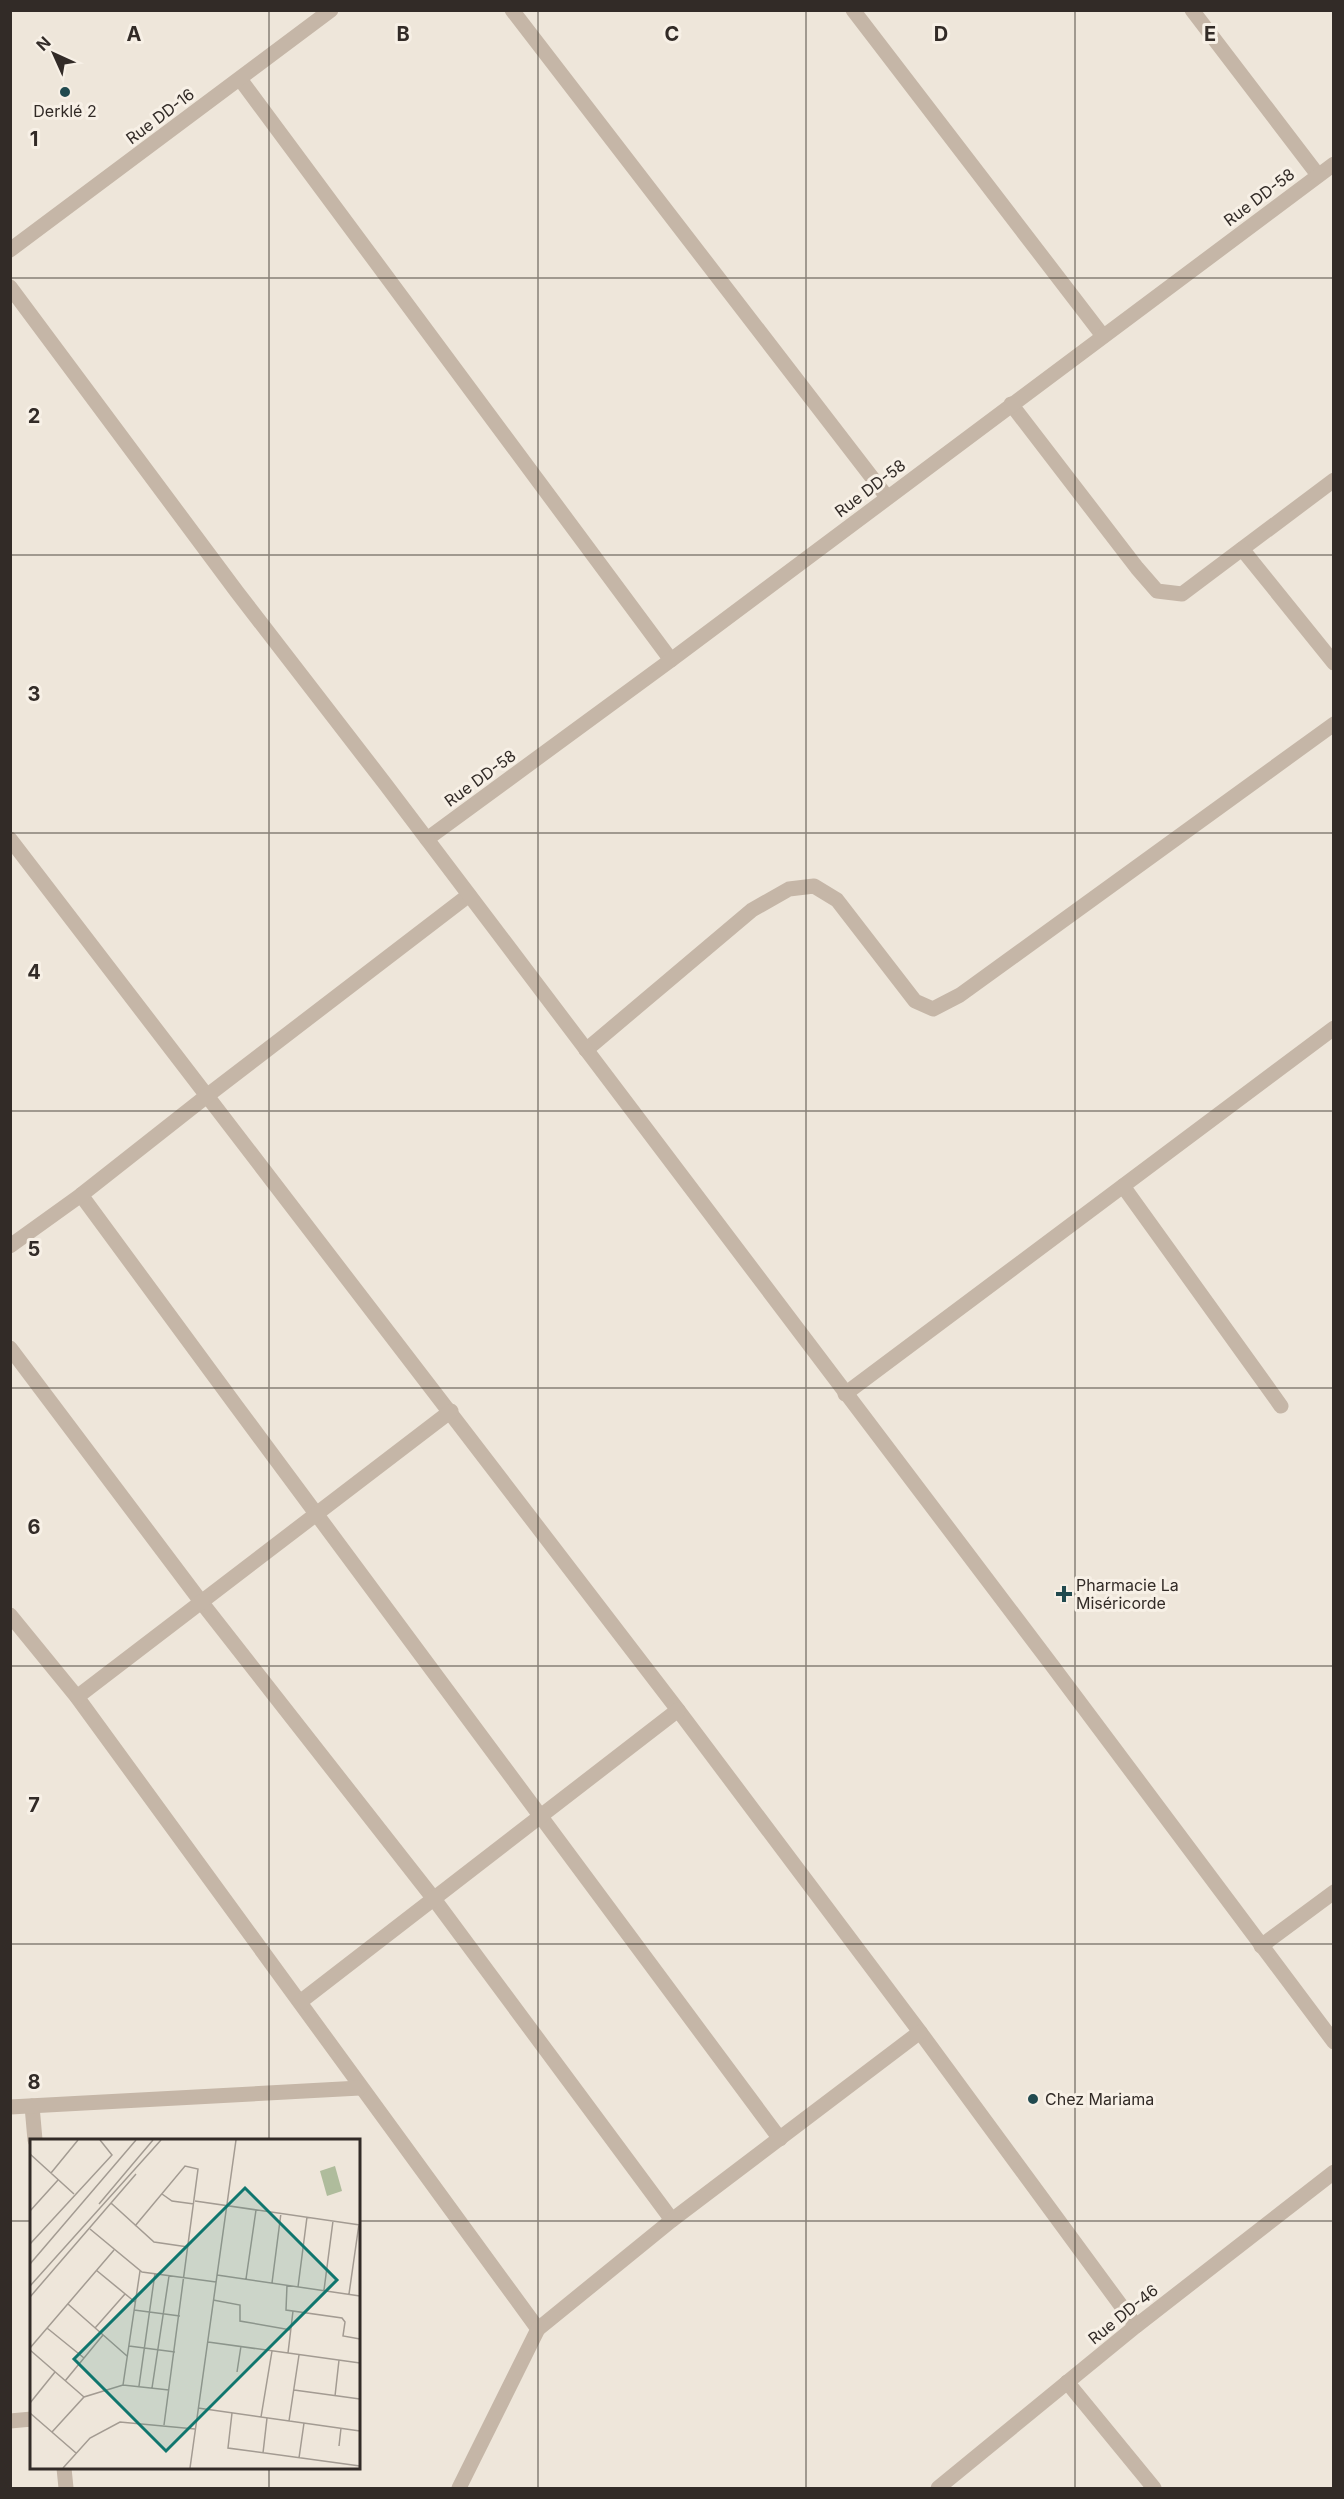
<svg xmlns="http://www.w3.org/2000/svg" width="1344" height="2499" viewBox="0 0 1344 2499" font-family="Inter,sans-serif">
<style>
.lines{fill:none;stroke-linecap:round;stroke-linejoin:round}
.service{stroke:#c5b6a7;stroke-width:15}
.minor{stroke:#c5b6a7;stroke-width:15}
.tertiary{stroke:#c5b6a7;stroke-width:15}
.grid{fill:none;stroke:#322b27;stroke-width:1.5;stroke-opacity:0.55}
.poi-dot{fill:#214a4f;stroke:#f7f0e6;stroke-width:2}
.labels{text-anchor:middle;stroke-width:6;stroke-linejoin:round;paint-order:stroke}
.poi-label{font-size:16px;fill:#322b27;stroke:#f7f0e6;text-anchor:start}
.street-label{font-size:16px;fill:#322b27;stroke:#f7f0e6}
.inset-road{fill:none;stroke:#a39b92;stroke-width:1.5}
.view{fill:#0f766e;fill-opacity:0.15;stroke:#0f766e;stroke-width:3}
.inset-edge{fill:none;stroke:#322b27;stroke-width:3}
.grid-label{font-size:20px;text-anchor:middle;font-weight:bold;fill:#322b27;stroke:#f7f0e6;stroke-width:6;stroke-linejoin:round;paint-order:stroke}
</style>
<rect width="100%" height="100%" fill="#eee6da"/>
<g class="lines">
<!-- service -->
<path class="service" d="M1067 2382 1154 2488"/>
<!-- minor -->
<g class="minor">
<path d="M512 10 887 497"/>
<path d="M853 10 1103 336"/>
<path d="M1192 10 1318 175"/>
<path d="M240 79 671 660"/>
<path d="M10 250 331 10"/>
<path d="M1011 404 1137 568 1157 591 1182 594 1334 480"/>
<path d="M1242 549 1334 663"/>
<path d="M10 839 678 1710 920 2032 1136 2326"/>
<path d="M427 839 671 660 1334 164"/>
<path d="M586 1050 752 910 789 889 814 886 837 900 915 1001 933 1009 960 995 1334 724"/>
<path d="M1123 1186 1281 1406"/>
<path d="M81 1195C312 1511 548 1823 780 2139"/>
<path d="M10 1246 81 1195 208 1095 469 895"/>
<path d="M10 1348 202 1603 434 1899 672 2220"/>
<path d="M845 1394 1334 1028"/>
<path d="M10 1615 77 1697 538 2329"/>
<path d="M77 1697 451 1411"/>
<path d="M1261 1946 1334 1892"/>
<path d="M300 2002 678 1710"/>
<path d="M32 2106 35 2140"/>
<path d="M10 2107 360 2088"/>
<path d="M10 2421 32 2419"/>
<path d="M64 2468 66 2488"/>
<path d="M459 2488 538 2329 672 2220 920 2032"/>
<path d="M938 2488 1136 2326 1334 2172"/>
</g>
<!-- tertiary -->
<path class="tertiary" d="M10 287 237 592 386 785 1051 1664 1334 2042"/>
</g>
<!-- grid -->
<path class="grid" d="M269 10V2140M538 10V2488M806 10V2488M1075 10V2488M10 278H1334M10 555H1334M10 833H1334M10 1111H1334M10 1388H1334M10 1666H1334M10 1944H1334M10 2221H32M358 2221H1334M269 2468V2488"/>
<!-- markers -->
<g class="poi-dot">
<circle cx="65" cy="92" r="6"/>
<path d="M1061 1585h6v6h6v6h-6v6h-6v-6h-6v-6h6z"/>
<circle cx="1033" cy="2099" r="6"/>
</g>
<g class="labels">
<!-- poi labels -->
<g class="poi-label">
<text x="65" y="117" text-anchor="middle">Derklé 2</text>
<text x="1076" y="1591">Pharmacie La<tspan x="1076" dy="18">Miséricorde</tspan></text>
<text x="1045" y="2105">Chez Mariama</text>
</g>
<!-- street labels -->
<g class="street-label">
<text transform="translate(160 116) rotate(-37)" y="6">Rue DD-16</text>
<text transform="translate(1259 197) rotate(-37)" y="6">Rue DD-58</text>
<text transform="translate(870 488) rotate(-37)" y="6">Rue DD-58</text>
<text transform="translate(480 778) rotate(-36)" y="6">Rue DD-58</text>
<text transform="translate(1123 2314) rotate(-39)" y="6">Rue DD-46</text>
</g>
</g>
<!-- overview -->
<g transform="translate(30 2139)">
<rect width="330" height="330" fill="#eee6da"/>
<path d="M305 27 312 52 297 57 290 32Z" fill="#afbc9c"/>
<path class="inset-road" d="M0 15 44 55M21 34 48 1M132 55 142 62 164 65M165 62 330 86M81 64 124 103 158 108M69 65 123 1M0 72 28 41M105 87 155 27 168 30 134 286M60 90 112 133 186 143M0 105 82 16 70 1M0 125 106 1M66 131 105 163M187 136 330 157M216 140 226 71M242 144 251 74M257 146 256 171 312 179 315 183 313 197 330 200M0 147 131 1M268 148 277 78M294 151 303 82M319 155 329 85M0 158 106 35M183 161 210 166V182L261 191M38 165 97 217M104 171 150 177M17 189 54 219M65 189 95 155M178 203 330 224M99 207 145 213M0 209 84 111M0 211 54 258M258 214 263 172M207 233 211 207M35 242 73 196M93 246 110 132M109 247 125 134M122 249 139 137M264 251 330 260M305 257 309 221M0 264 25 233M168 269 330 292M0 274 46 314M202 274 198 309 330 327M231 278 242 212M259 282 269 216M22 293 54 258 93 246 139 251M309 307 311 289M233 314 237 279M269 319 274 284M33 329 60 299 90 283 165 290M160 329 206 1"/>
<path class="view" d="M215 49 307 141 136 312 44 220Z"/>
<rect width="330" height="330" class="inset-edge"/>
</g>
<g class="grid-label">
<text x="134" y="41">A</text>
<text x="403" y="41">B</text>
<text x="672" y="41">C</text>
<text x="941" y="41">D</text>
<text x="1210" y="41">E</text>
<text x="34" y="146">1</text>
<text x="34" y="423">2</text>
<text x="34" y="701">3</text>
<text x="34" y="979">4</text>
<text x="34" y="1256">5</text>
<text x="34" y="1534">6</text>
<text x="34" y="1812">7</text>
<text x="34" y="2089">8</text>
</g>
<!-- border -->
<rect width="1344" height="2499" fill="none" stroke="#322b27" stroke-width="24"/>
<!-- north arrow -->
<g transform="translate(54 54) rotate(315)" stroke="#f7f0e6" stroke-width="4.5" paint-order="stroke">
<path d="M0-4.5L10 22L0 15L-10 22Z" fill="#322b27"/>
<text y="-9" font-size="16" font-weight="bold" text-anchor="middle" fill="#322b27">N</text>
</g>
</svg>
